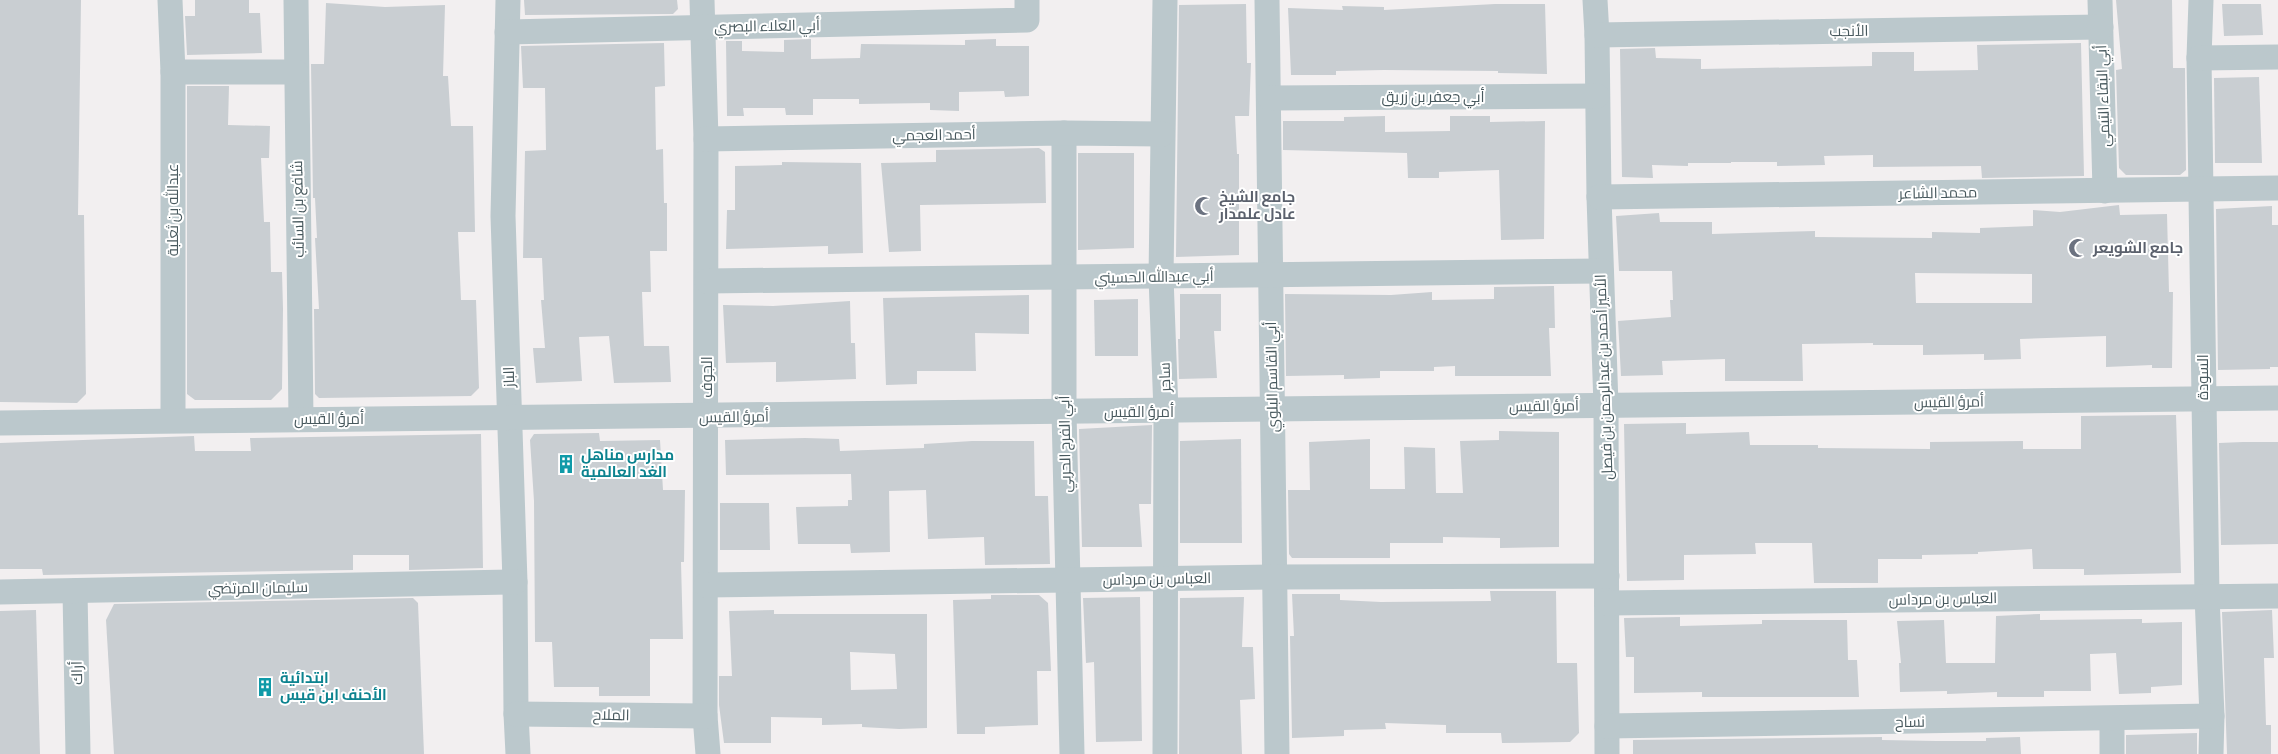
<svg xmlns="http://www.w3.org/2000/svg" width="2278" height="754" viewBox="0 0 2278 754" font-family="Commissioner,Cairo,sans-serif">
<style>
.building{fill:#c9ced2;fill-rule:evenodd}
.lines{fill:none;stroke-linecap:round;stroke-linejoin:round}
.minor{stroke:#bbc8cc;stroke-width:25}
.labels{text-anchor:middle;stroke-width:4;stroke-linejoin:round;paint-order:stroke}
.street-label{font-size:15px;fill:#47585d;stroke:#fff}
.worship-label{font-size:15px;font-weight:bold;fill:#5b616d;stroke:#fff;text-anchor:start}
.culture-label{font-size:15px;font-weight:bold;fill:#0d838f;stroke:#fff;text-anchor:start}
</style>
<rect width="100%" height="100%" fill="#f2eff0"/>
<!-- building -->
<g class="building">
<path d="M0 0H81L78 215H84L86 394 77 403 0 402Z"/>
<path d="M195 0H249V13H260L262 53 187 55 185 16H195Z"/>
<path d="M524 0H677L678 9 673 14 525 15Z"/>
<path d="M2116 0H2172L2173 68H2185L2186 170 2180 175H2126L2119 168 2116 70 2122 69Z"/>
<path d="M326 3 385 7 445 5 443 76H448L451 126H473L475 232H458L461 300H476L479 388 471 396 319 398 315 394 314 309H319L315 238H317L315 198H313L311 64H324Z"/>
<path d="M1246 4 1247 63H1251L1249 116H1235L1237 154H1239V255L1176 257 1179 5Z"/>
<path d="M1495 4H1545L1547 74 1498 73V71L1384 70 1336 71V75H1291L1288 8 1343 10 1342 6 1384 7V10Z"/>
<path d="M2222 4H2261L2263 35 2224 36Z"/>
<path d="M811 39V59L860 58 861 44 965 45V40L996 39V46H1029V96L1005 97 1004 91 959 92V111L930 110V103L859 104V99H813V115H786L785 108H743L744 116H727L726 41H742V51L784 52V40Z"/>
<path d="M664 43 665 86 655 87 656 150 663 149 664 203H667V251H650L651 292H642L644 346H669L671 382 614 383 609 336 579 337 582 381 536 383 533 348H545L541 300H544L542 258H523L525 151 546 150 545 88H523L521 46Z"/>
<path d="M2081 43 2084 176 1982 178 1981 166 1873 167V155L1824 156 1825 165 1777 166V162H1731V163H1688V166L1652 165 1653 178 1622 177 1620 49 1655 48 1656 58 1701 59V69L1872 66V52H1914V71L1978 70 1977 45Z"/>
<path d="M2259 77 2262 163H2215L2214 78Z"/>
<path d="M187 86H229L228 125 270 126 269 158H261L264 222H270L271 272H282L283 309 282 389 271 400H195L187 394Z"/>
<path d="M1385 116V132L1450 131V116H1490V122L1545 121 1544 239 1501 240 1499 170 1439 172V178H1408L1407 153 1283 150V121H1344V117Z"/>
<path d="M1039 148 1045 152 1046 203 920 205 921 251 889 252 881 163 936 162V150Z"/>
<path d="M1078 153H1134V248L1078 250Z"/>
<path d="M782 162 861 163 863 253 828 254V246L726 249 727 210H735V166L782 165Z"/>
<path d="M2119 205 2120 215 2167 214 2169 292H2173L2172 368H2152V365L2106 367V336L2020 339 2021 359 1984 360V354L1923 355V345H1873V343L1802 344 1803 381H1725V359L1662 361 1663 375 1621 376 1618 321 1671 317 1670 300H1673L1672 271H1619L1616 216 1659 213 1660 222H1712V234L1815 231V237L1932 238V232L1980 233V228L2033 226V210L2060 212ZM1915 273 2032 274V303H1916Z"/>
<path d="M2272 206V225H2278V367H2270V369L2218 370 2216 209Z"/>
<path d="M1554 286 1555 328H1549L1551 376H1455V366L1434 367V371H1380V378L1344 379V375L1286 376 1285 294 1391 295 1432 292V300L1494 299V287Z"/>
<path d="M1180 294H1221V331H1214L1217 378 1179 379 1178 339H1180Z"/>
<path d="M1029 295V334L975 333 976 371H917V384L886 385 883 298Z"/>
<path d="M1138 299V356H1095L1094 300Z"/>
<path d="M850 301 851 343H855L856 379 776 382V362L726 363 723 305 773 306Z"/>
<path d="M2176 415 2181 573 2084 575V569H2033L2032 549 1978 552V554L1922 555V559H1878V583H1814L1812 543H1755L1756 554 1684 555V580L1627 581 1624 424 1686 423V434L1749 432 1750 445H1818V448L1930 449V442L2023 441V449H2081V416Z"/>
<path d="M1152 425 1151 504H1139L1142 547H1082L1079 429Z"/>
<path d="M1499 431 1559 432V547L1500 548V538L1443 537V543H1390V558H1292L1289 554 1288 490H1310L1309 442 1370 439V489H1405L1404 447 1435 448 1436 493H1463L1460 441 1499 440Z"/>
<path d="M599 433 600 441 660 440 663 490H685L684 562H681L683 639H650V696H599V687H554L552 642H535L534 501 530 440 534 434Z"/>
<path d="M481 434 483 568 409 570V555H353V570L43 575 42 569H0V443L194 436 195 451H251L250 438Z"/>
<path d="M805 438 839 439 840 451 924 448V444L972 441H1034L1035 496H1048L1050 564 985 565 984 537 928 539 926 490 889 491 890 552 851 553 850 544H798L796 507 848 506V500H852L851 474 726 475 725 440Z"/>
<path d="M1241 439 1242 543H1180V441Z"/>
<path d="M2243 442H2278V544L2221 545 2219 443Z"/>
<path d="M720 503H769L770 550H720Z"/>
<path d="M1490 591H1556L1557 663H1577L1579 733 1570 742 1502 743 1501 733H1446V725L1385 723 1386 729 1344 730V736L1292 738 1290 636H1294L1292 594H1340V600L1381 602 1491 601Z"/>
<path d="M991 595H1039L1048 603 1051 671H1037L1038 725 985 727V734H957L953 600 991 599Z"/>
<path d="M1140 597 1142 741 1096 742 1094 662 1086 663 1083 598Z"/>
<path d="M1244 597 1242 647H1253L1255 699 1240 700 1242 754H1179L1180 598Z"/>
<path d="M413 598 418 603 424 754H114L106 620 114 604Z"/>
<path d="M36 610 40 754H0V611Z"/>
<path d="M774 610V614H927V728L899 729 862 727V724L822 725V718L771 717V743H724L719 705V676H732L729 611ZM850 652 895 654 897 689 851 690Z"/>
<path d="M2272 610 2274 658H2264L2266 725H2271V754H2227L2222 612Z"/>
<path d="M2040 614V620L2142 619V623L2182 622V685L2151 687V693L2119 694 2116 653 2090 654 2091 691H2044V697H1997V692L1947 694V691L1900 692 1899 663H1901L1897 621 1944 620 1946 663H1995L1996 616Z"/>
<path d="M1680 617V626L1762 624V620H1847L1848 660H1857L1859 697H1702V692L1634 693V657H1626L1624 618Z"/>
<path d="M2197 733V754H2126V735Z"/>
<path d="M1882 737V740L1936 741H1986V738L2020 737 2021 754H1633V740Z"/>
</g>
<g class="lines">
<!-- minor -->
<g class="minor">
<path d="M170 0 173 72V420"/>
<path d="M296 0 301 419"/>
<path d="M508 0 503 216 515 582 516 714 518 754"/>
<path d="M702 0 706 139 705 716 708 754"/>
<path d="M1165 0 1161 277 1166 412 1165 754"/>
<path d="M1267 0 1277 754"/>
<path d="M1595 0 1597 35 1599 197 1606 406 1607 754"/>
<path d="M2100 0 2105 191"/>
<path d="M2201 0 2199 58 2204 399 2207 596 2212 716 2211 754"/>
<path d="M507 32 1027 20V0"/>
<path d="M1597 35 2101 27"/>
<path d="M2199 58 2278 57"/>
<path d="M173 72H296"/>
<path d="M1270 98 1597 96"/>
<path d="M1064 133V412L1072 754"/>
<path d="M706 139 1064 133 1162 134"/>
<path d="M1599 197 2278 188"/>
<path d="M707 281 1601 271"/>
<path d="M0 423 2278 398"/>
<path d="M706 585 1274 577 1607 576"/>
<path d="M75 591 78 754"/>
<path d="M0 592 515 582"/>
<path d="M1607 603 2278 596"/>
<path d="M516 714 705 716"/>
<path d="M2112 719V754"/>
<path d="M1607 726 2212 716"/>
</g>
</g>
<!-- icons -->
<defs>
<g id="mosque-bare" transform="scale(1.5)"><path d="M3.5-4.9A6 6 0 1 0 3.5 4.9A5 5 0 1 1 3.5-4.9Z" fill="#6b7280" stroke="#fff" stroke-width="2.5" paint-order="stroke"/></g>
<g id="building-bare" transform="scale(1.5)"><path d="M-4-6H4V6H1V3H-1V6H-4ZM-2.5-4.3h1.7v1.8h-1.7ZM.8-4.3h1.7v1.8H.8ZM-2.5-1h1.7V.8h-1.7ZM.8-1h1.7V.8H.8Z" fill="#0f9aa8" stroke="#fff" stroke-width="2.5" paint-order="stroke"/></g>
</defs>
<g fill-rule="evenodd">
<use href="#mosque-bare" x="1204" y="206"/>
<use href="#mosque-bare" x="2078" y="248"/>
<use href="#building-bare" x="566" y="464"/>
<use href="#building-bare" x="265" y="687"/>
</g>
<g class="labels">
<!-- street labels -->
<g class="street-label">
<text transform="translate(767 26) rotate(-1)" y="5">أبي العلاء البصري</text>
<text transform="translate(1849 31) rotate(-1)" y="5">الأنجب</text>
<text transform="translate(2103 96) rotate(-92)" y="5">أبي البقاء التيمي</text>
<text x="1433" y="102">أبي جعفر بن زريق</text>
<text transform="translate(934 135) rotate(-1)" y="5">أحمد العجمي</text>
<text transform="translate(1938 193) rotate(-1)" y="5">محمد الشاعر</text>
<text transform="translate(298 209) rotate(-91)" y="5">شافع بن السائب</text>
<text transform="translate(173 210) rotate(-90)" y="5">عبدالله بن ثعلبة</text>
<text transform="translate(1154 277) rotate(-1)" y="5">أبي عبدالله الحسيني</text>
<text transform="translate(509 377) rotate(-92)" y="5">الباز</text>
<text transform="translate(707 377) rotate(-90)" y="5">الجوف</text>
<text transform="translate(1165 377) rotate(-92)" y="5">ساجر</text>
<text transform="translate(1272 377) rotate(-91)" y="5">أبي القاسم البلوي</text>
<text transform="translate(1604 377) rotate(-92)" y="5">الأمير أحمد بن عبدالرحمن بن فيصل</text>
<text transform="translate(2203 377) rotate(-90)" y="5">السودة</text>
<text transform="translate(1949 402) rotate(-1)" y="5">أمرؤ القيس</text>
<text transform="translate(1544 406) rotate(-1)" y="5">أمرؤ القيس</text>
<text x="1139" y="417">أمرؤ القيس</text>
<text transform="translate(734 417) rotate(-1)" y="5">أمرؤ القيس</text>
<text x="329" y="424">أمرؤ القيس</text>
<text transform="translate(1065 444) rotate(-91)" y="5">أبي الفرج الحربي</text>
<text transform="translate(1157 579) rotate(-1)" y="5">العباس بن مرداس</text>
<text transform="translate(258 588) rotate(-1)" y="5">سليمان المرتضي</text>
<text transform="translate(1943 599) rotate(-1)" y="5">العباس بن مرداس</text>
<text transform="translate(77 673) rotate(-91)" y="5">أراك</text>
<text transform="translate(611 715) rotate(1)" y="5">الملاح</text>
<text transform="translate(1910 722) rotate(-1)" y="5">نساح</text>
</g>
<!-- worship labels -->
<g class="worship-label">
<text x="1219" y="202">جامع الشيخ<tspan x="1219" dy="17">عادل علمدار</tspan></text>
<text x="2093" y="253">جامع الشويعر</text>
</g>
<!-- culture labels -->
<g class="culture-label">
<text x="581" y="460">مدارس مناهل<tspan x="581" dy="17">الغد العالمية</tspan></text>
<text x="280" y="683">ابتدائية<tspan x="280" dy="17">الأحنف ابن قيس</tspan></text>
</g>
</g>
</svg>
